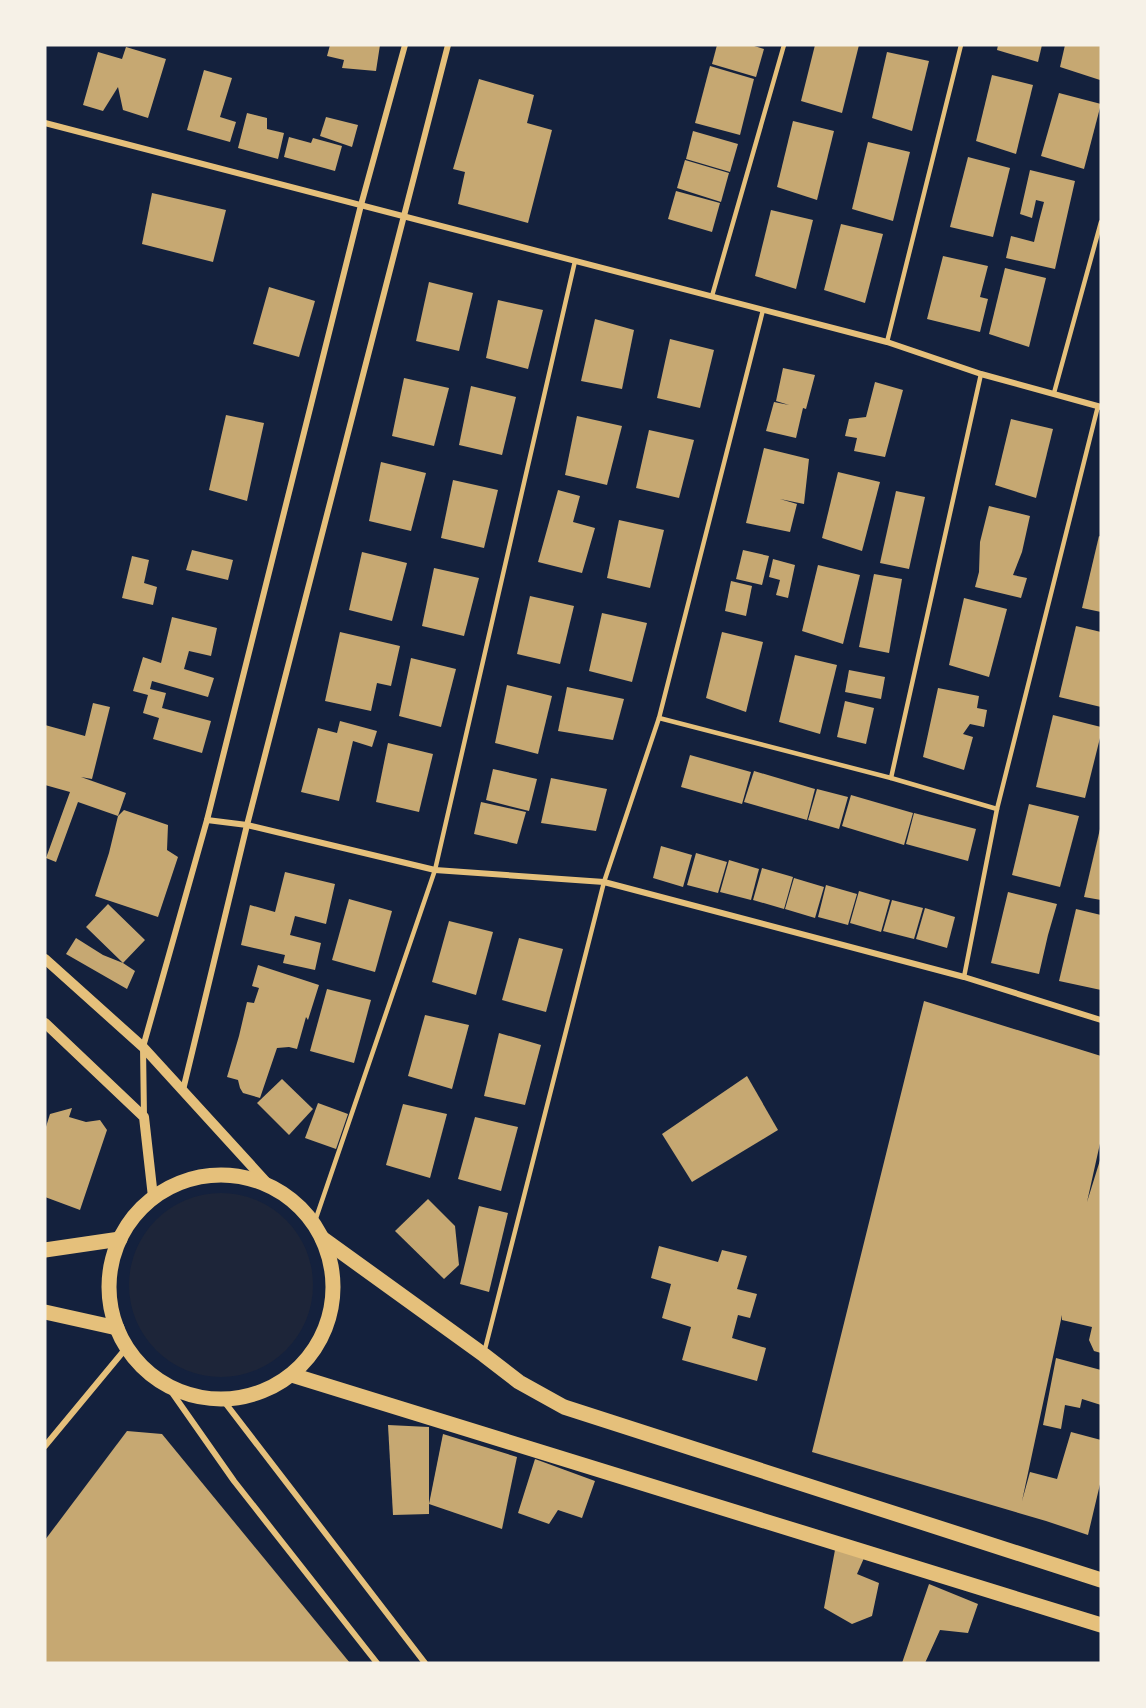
<svg xmlns="http://www.w3.org/2000/svg" width="1146" height="1708" viewBox="0 0 1146 1708" font-family="'DM Sans',sans-serif">
<style>
.green{fill:#1d2539}
.building{fill:#c6a872}
.lines{fill:none;stroke-linecap:round;stroke-linejoin:round}
.service{stroke:#e5c07b;stroke-width:4.5}
.minor{stroke:#e5c07b;stroke-width:6}
.tertiary{stroke:#e5c07b;stroke-width:10}
.primary{stroke:#e5c07b;stroke-width:15}
</style>
<rect width="100%" height="100%" fill="#14213d"/>
<!-- green -->
<circle class="green" cx="221" cy="1285" r="92"/>
<!-- building -->
<g class="building">
<path d="M330 45H380L376 71 342 68 344 60 327 56Z"/>
<path d="M717 45H751L764 49 756 77 712 64Z"/>
<path d="M815 45H859L842 113 801 101Z"/>
<path d="M998 45H1042L1038 62 997 50Z"/>
<path d="M1065 45H1101L1100 80 1060 67Z"/>
<path d="M126 47 166 59 148 118 123 110 118 87 103 111 83 105 98 52 122 59Z"/>
<path d="M887 52 929 61 912 131 872 118Z"/>
<path d="M710 66 754 79 740 135 695 123Z"/>
<path d="M204 70 232 78 220 117 236 122 230 142 187 130Z"/>
<path d="M992 75 1033 85 1016 154 976 141Z"/>
<path d="M479 79 534 95 527 123 552 130 528 223 458 204 465 172 453 169Z"/>
<path d="M1059 93 1101 104 1084 169 1041 156Z"/>
<path d="M247 113 267 118V129L284 133 278 159 238 148Z"/>
<path d="M326 117 358 125 352 147 320 136Z"/>
<path d="M793 121 834 131 817 200 777 187Z"/>
<path d="M693 131 738 144 730 172 686 159Z"/>
<path d="M289 137 311 143 313 138 342 146 335 171 284 157Z"/>
<path d="M868 142 910 152 893 221 852 209Z"/>
<path d="M968 157 1010 168 993 237 950 227Z"/>
<path d="M685 160 729 173 721 202 677 188Z"/>
<path d="M1030 170 1075 181 1055 269 1006 258 1011 236 1034 242 1039 221 1044 202 1036 200 1032 218 1020 214Z"/>
<path d="M676 191 720 203 712 232 668 219Z"/>
<path d="M152 193 226 210 213 262 142 244Z"/>
<path d="M771 210 813 220 796 289 755 276Z"/>
<path d="M841 224 883 234 865 303 824 290Z"/>
<path d="M943 256 988 266 980 297 988 299 980 332 927 319Z"/>
<path d="M1005 268 1046 278 1029 347 989 334Z"/>
<path d="M429 282 473 293 459 351 416 341Z"/>
<path d="M269 287 315 301 299 357 253 344Z"/>
<path d="M498 300 543 310 528 369 486 358Z"/>
<path d="M595 319 634 330 622 389 581 381Z"/>
<path d="M670 339 714 350 700 408 657 398Z"/>
<path d="M783 368 815 375 806 409 803 408 796 438 766 431 774 402 789 405 776 401Z"/>
<path d="M404 378 449 388 434 446 392 436Z"/>
<path d="M875 382 903 390 885 457 854 451 857 438 845 436 849 419 866 417Z"/>
<path d="M471 386 516 397 502 455 459 445Z"/>
<path d="M226 415 264 423 247 501 209 490Z"/>
<path d="M577 416 622 426 607 485 565 475Z"/>
<path d="M1011 419 1053 429 1036 498 995 485Z"/>
<path d="M649 430 694 440 679 498 636 488Z"/>
<path d="M764 448 809 459 804 504 780 499 797 504 790 532 746 523Z"/>
<path d="M381 462 426 473 411 531 369 521Z"/>
<path d="M838 472 880 482 862 551 822 538Z"/>
<path d="M453 480 498 490 484 548 441 538Z"/>
<path d="M558 490 580 496 573 522 595 528 582 573 538 562Z"/>
<path d="M896 491 925 497 909 569 880 563Z"/>
<path d="M989 506 1030 516 1022 552 1013 575 1027 578 1021 598 975 587 979 572 980 542Z"/>
<path d="M619 520 664 530 650 588 607 578Z"/>
<path d="M1099 536 1101 537V612L1082 608Z"/>
<path d="M192 550 233 560 228 580 186 570Z"/>
<path d="M743 550 769 556 762 585 736 579Z"/>
<path d="M362 552 407 563 392 621 349 610Z"/>
<path d="M132 556 149 560 144 583 157 587 153 605 122 598Z"/>
<path d="M773 559 795 565 788 598 776 595 780 580 769 577Z"/>
<path d="M818 565 860 575 843 644 802 631Z"/>
<path d="M434 568 479 578 464 636 422 626Z"/>
<path d="M874 574 902 579 889 653 859 647Z"/>
<path d="M731 581 752 586 746 616 725 611Z"/>
<path d="M530 596 574 606 560 664 517 654Z"/>
<path d="M964 598 1007 609 989 677 949 665Z"/>
<path d="M602 613 647 623 632 682 589 671Z"/>
<path d="M172 617 217 628 211 656 189 651 184 669 214 678 208 697 152 681 150 689 166 693 162 708 211 721 202 753 153 739 159 718 143 713 148 695 133 691 143 657 161 663Z"/>
<path d="M1076 626 1101 632V707L1059 697Z"/>
<path d="M340 632 400 646 391 686 377 683 371 711 325 701Z"/>
<path d="M722 632 763 642 746 712 706 698Z"/>
<path d="M795 655 837 665 820 734 779 722Z"/>
<path d="M411 658 456 669 441 727 399 716Z"/>
<path d="M849 670 885 677 881 699 845 692Z"/>
<path d="M507 685 552 696 538 754 495 743Z"/>
<path d="M567 687 624 699 613 740 558 731Z"/>
<path d="M938 688 979 696 977 708 987 710 984 727 970 724 963 734 973 737 964 770 923 757Z"/>
<path d="M845 701 874 708 866 744 837 737Z"/>
<path d="M93 703 110 707 92 779 81 777 126 793 118 816 78 802 56 862 46 858 70 792 45 785V725L85 736Z"/>
<path d="M1053 715 1101 727V734L1085 798 1036 787Z"/>
<path d="M340 721 377 731 372 747 353 741 339 801 301 792 318 728 337 733Z"/>
<path d="M388 743 433 754 419 812 376 802Z"/>
<path d="M690 755 751 772 742 804 681 787Z"/>
<path d="M493 769 537 779 529 811 486 800Z"/>
<path d="M754 771 815 789 807 820 744 802Z"/>
<path d="M551 778 607 789 596 831 541 823Z"/>
<path d="M817 789 848 797 839 829 808 820Z"/>
<path d="M851 795 913 813 904 845 842 826Z"/>
<path d="M481 802 526 812 517 844 474 834Z"/>
<path d="M1029 804 1079 816 1060 887 1012 875Z"/>
<path d="M124 810 168 825 167 850 178 857 158 917 95 896 109 853 118 816Z"/>
<path d="M914 813 976 829 968 861 906 844Z"/>
<path d="M1100 829H1101V900L1084 897Z"/>
<path d="M661 846 692 855 683 887 653 878Z"/>
<path d="M696 853 727 862 718 893 687 885Z"/>
<path d="M729 860 759 869 751 900 720 892Z"/>
<path d="M762 868 793 877 784 909 753 900Z"/>
<path d="M285 872 335 884 326 924 295 916 290 935 321 943 315 970 283 963 285 955 241 945 250 905 275 912Z"/>
<path d="M794 878 824 887 815 918 785 909Z"/>
<path d="M826 885 857 894 848 925 818 917Z"/>
<path d="M859 891 890 900 881 932 850 923Z"/>
<path d="M1008 892 1057 904 1048 935 1039 974 991 963Z"/>
<path d="M349 899 392 911 375 972 332 960Z"/>
<path d="M892 900 923 908 914 939 883 931Z"/>
<path d="M108 904 145 940 123 963 135 971 127 989 66 954 76 938 103 955 123 963 86 927Z"/>
<path d="M925 908 955 917 947 948 916 939Z"/>
<path d="M1076 909 1101 915V990L1059 981Z"/>
<path d="M449 921 493 932 476 995 432 982Z"/>
<path d="M519 938 563 949 546 1012 502 1000Z"/>
<path d="M258 965 319 985 308 1020 306 1017 297 1049 289 1047 277 1048 260 1098 243 1093 240 1088 238 1080 227 1077 239 1036 247 1002 254 1003 259 988 252 986Z"/>
<path d="M327 989 371 1000 354 1063 310 1051Z"/>
<path d="M924 1001 1101 1056V1139L1087 1202 1101 1157V1353L1094 1351 1089 1340 1092 1327 1062 1320V1315L1022 1501 1030 1472 1057 1479 1071 1432 1101 1440V1480L1088 1535 1046 1521 812 1452Z"/>
<path d="M425 1015 469 1025 452 1089 408 1076Z"/>
<path d="M499 1033 541 1045 525 1105 484 1096Z"/>
<path d="M747 1076 778 1130 692 1182 662 1134Z"/>
<path d="M282 1079 313 1109 289 1135 257 1103Z"/>
<path d="M318 1103 348 1114 336 1149 305 1138Z"/>
<path d="M403 1104 447 1114 430 1178 386 1165Z"/>
<path d="M72 1108 69 1117 86 1122 100 1120 107 1130 80 1210 45 1197V1130L50 1114Z"/>
<path d="M475 1117 518 1127 501 1191 458 1179Z"/>
<path d="M428 1199 455 1226 459 1265 444 1279 395 1231Z"/>
<path d="M479 1206 508 1213 489 1292 460 1284Z"/>
<path d="M659 1246 718 1262 722 1250 747 1256 737 1289 757 1294 750 1318 738 1315 732 1338 766 1348 757 1381 682 1360 691 1327 662 1318 671 1284 651 1278Z"/>
<path d="M1056 1358 1101 1370V1405L1082 1399 1080 1408 1065 1405 1061 1429 1043 1425Z"/>
<path d="M388 1425 429 1427V1514L393 1515Z"/>
<path d="M127 1431 162 1434 350 1663H45V1540Z"/>
<path d="M443 1434 517 1457 502 1529 429 1504Z"/>
<path d="M535 1459 595 1481 582 1518 558 1510 549 1524 518 1513Z"/>
<path d="M835 1550 864 1558 857 1574 879 1583 872 1616 852 1624 824 1608Z"/>
<path d="M929 1584 978 1604 968 1633 940 1630 925 1663H902Z"/>
</g>
<g class="lines">
<!-- service -->
<g class="service">
<path d="M712 296 784 45"/>
<path d="M887 342 961 45"/>
<path d="M1054 393 1101 222"/>
<path d="M659 718 891 778 997 809"/>
<path d="M891 778 981 374"/>
<path d="M964 977 997 809 1098 406"/>
<path d="M314 1224 435 870 575 261"/>
<path d="M484 1353 604 882 659 718 763 310"/>
</g>
<!-- minor -->
<g class="minor">
<path d="M45 123 887 342 981 374 1101 407"/>
<path d="M207 820 247 825 435 870 604 882 964 977 1101 1020"/>
<path d="M183 1090 247 825 448 45"/>
<path d="M144 1117 143 1047 207 820 361 205 405 45"/>
<path d="M166 1384 234 1481 377 1663"/>
<path d="M223 1400 425 1663"/>
<path d="M45 1446 127 1347"/>
</g>
<!-- tertiary -->
<g class="tertiary">
<path d="M45 959 143 1047 269 1185"/>
<path d="M45 1023 144 1117 153 1197"/>
</g>
<!-- primary -->
<g class="primary">
<circle cx="221" cy="1287" r="112"/>
<path d="M322 1238 484 1355 519 1382 564 1407 1101 1580"/>
<path d="M45 1250 120 1239"/>
<path d="M45 1312 117 1328"/>
<path d="M292 1375 1101 1625"/>
</g>
</g>
<!-- border -->
<rect width="1146" height="1708" fill="none" stroke="#f6f1e7" stroke-width="93"/>
</svg>
